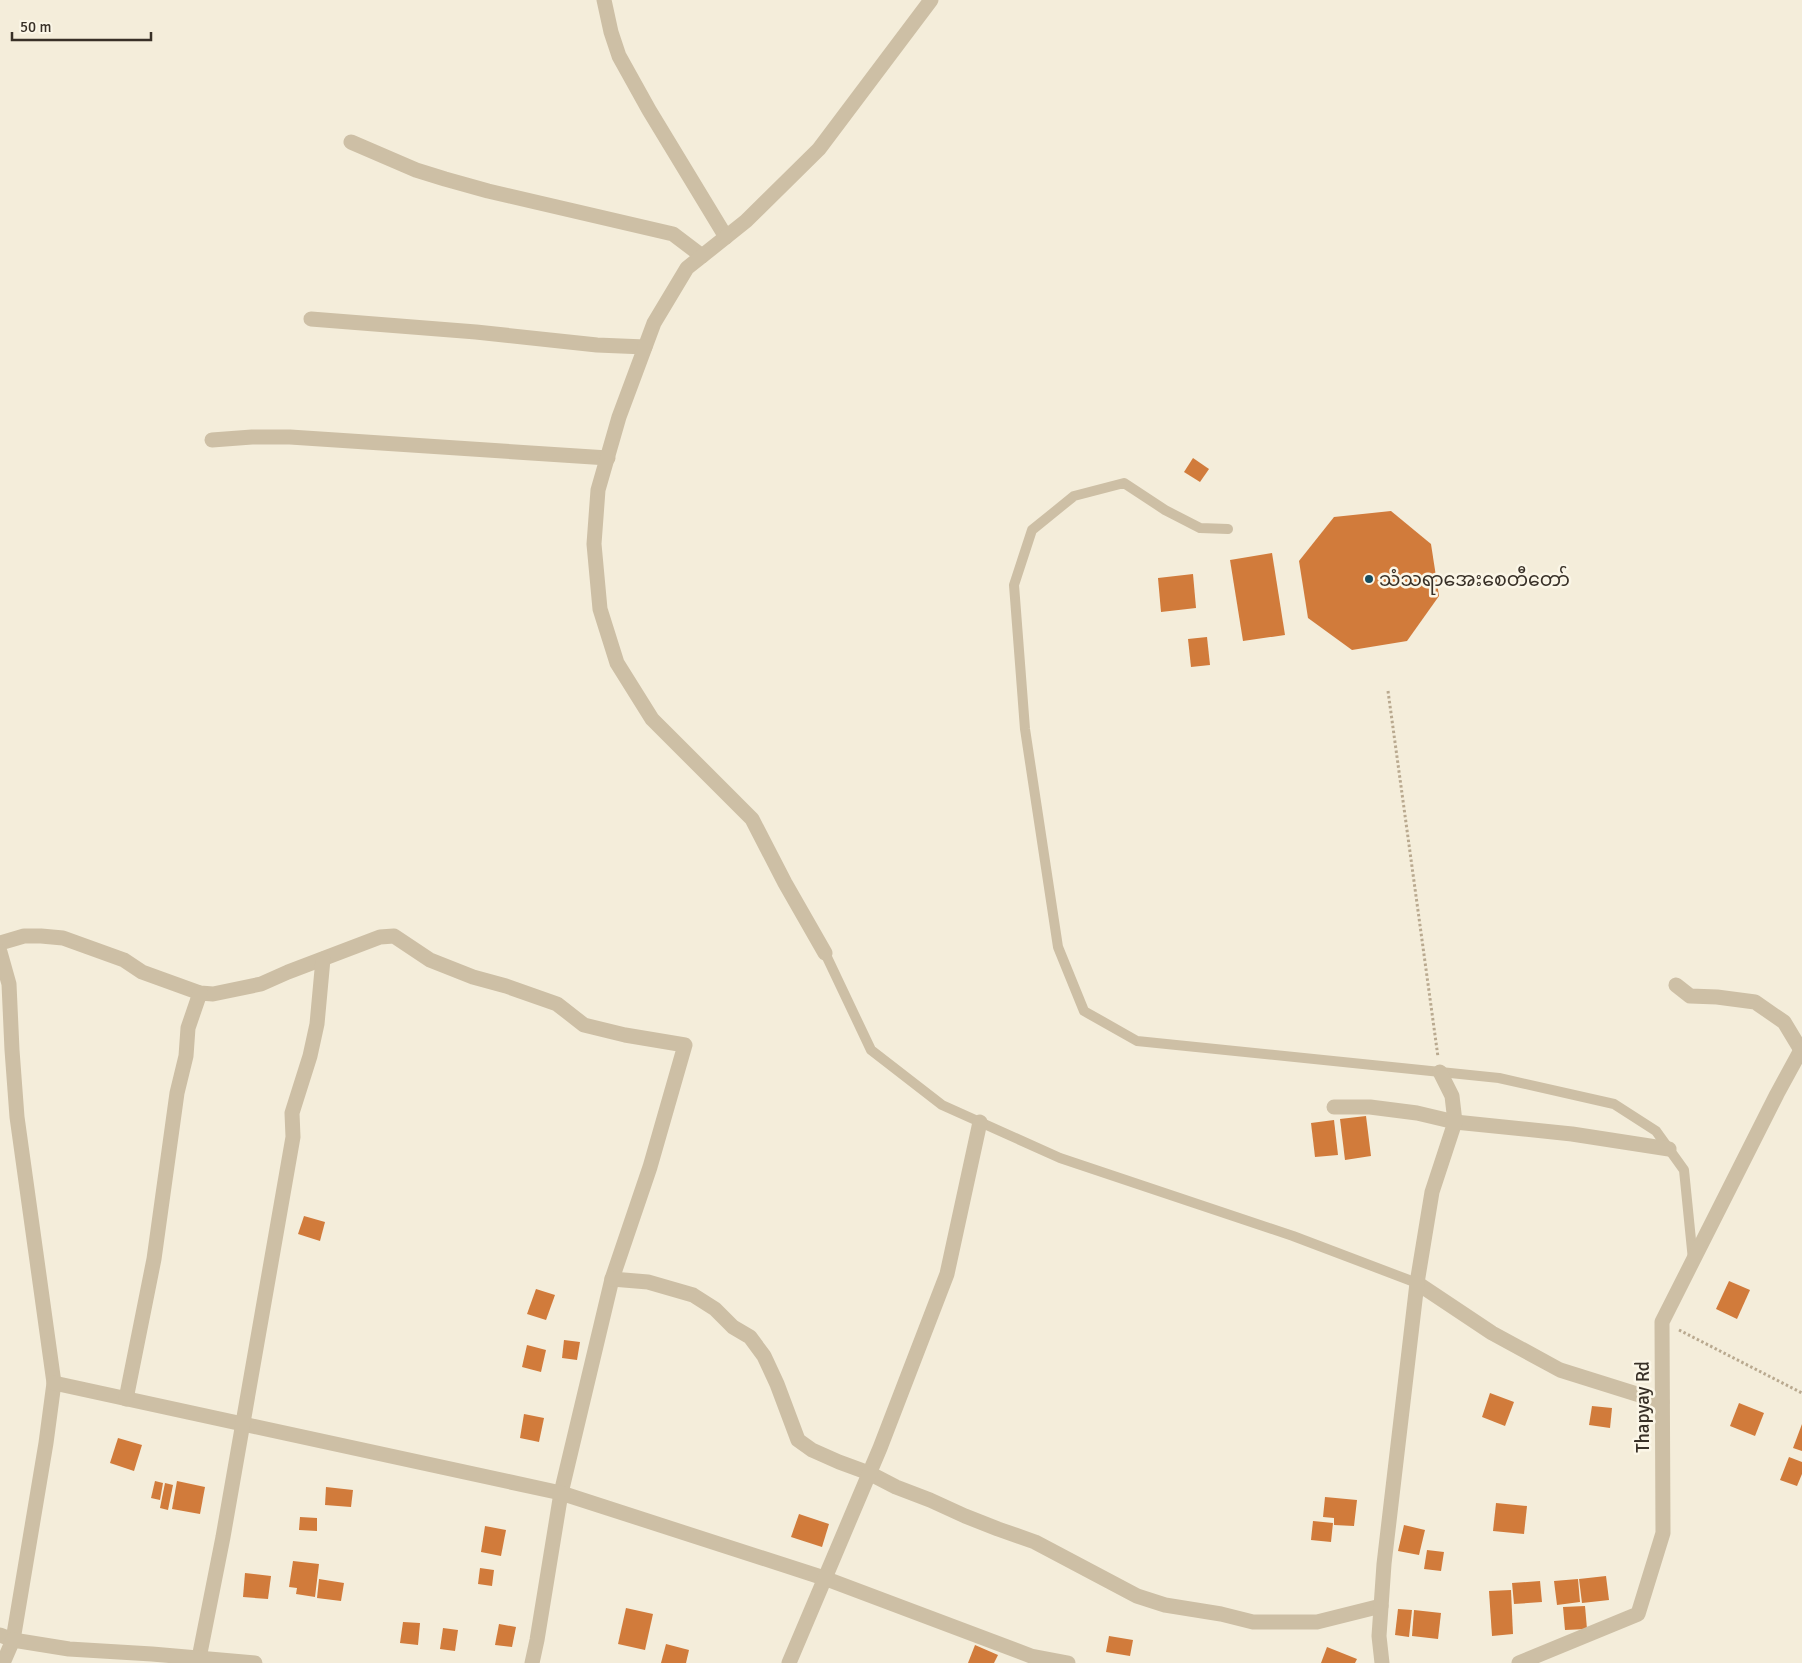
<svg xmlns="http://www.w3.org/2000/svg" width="1802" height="1663" viewBox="0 0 1802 1663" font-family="Signika,'Noto Sans Myanmar',sans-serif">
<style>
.building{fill:#d17b3b}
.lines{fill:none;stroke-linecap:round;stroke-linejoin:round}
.path{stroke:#b9a98f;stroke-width:3;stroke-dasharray:2.5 2.5;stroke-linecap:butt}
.lane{stroke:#cdbfa5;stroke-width:10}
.street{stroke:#cdbfa5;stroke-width:15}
.poi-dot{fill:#184d5e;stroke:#fbf6e7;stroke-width:2}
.labels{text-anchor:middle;stroke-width:5;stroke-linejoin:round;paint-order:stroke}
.poi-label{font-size:19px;fill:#383027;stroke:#fbf6e7;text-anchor:start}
.street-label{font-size:19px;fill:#383027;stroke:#fbf6e7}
</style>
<rect width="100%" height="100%" fill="#f4edda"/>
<!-- building -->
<g class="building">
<path d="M1193 458 1209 469 1200 482 1184 472Z"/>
<path d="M1391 511 1431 544 1439 596 1407 641 1352 650 1308 618 1299 561 1334 517Z"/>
<path d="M1272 553 1285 635 1243 641 1230 560Z"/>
<path d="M1193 574 1196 608 1161 612 1158 578Z"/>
<path d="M1207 637 1210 665 1191 667 1188 639Z"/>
<path d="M1366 1116 1371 1156 1345 1160 1340 1119Z"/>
<path d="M1334 1120 1338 1155 1315 1157 1311 1123Z"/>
<path d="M304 1216 325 1222 320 1241 298 1234Z"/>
<path d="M1729 1281 1750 1290 1737 1319 1716 1309Z"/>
<path d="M536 1289 555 1295 546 1320 527 1314Z"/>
<path d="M564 1340 580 1342 577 1360 562 1358Z"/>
<path d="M527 1345 546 1350 541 1372 522 1367Z"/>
<path d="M1490 1393 1514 1402 1505 1426 1482 1417Z"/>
<path d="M1739 1403 1764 1413 1755 1436 1730 1426Z"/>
<path d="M1592 1406 1612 1408 1610 1428 1589 1425Z"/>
<path d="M524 1414 544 1418 539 1442 520 1438Z"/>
<path d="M1802 1424V1451L1793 1448Z"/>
<path d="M118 1438 142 1445 134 1471 110 1463Z"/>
<path d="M1789 1457 1802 1462V1474L1797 1486 1780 1480Z"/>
<path d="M155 1481 163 1483 160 1500 151 1498Z"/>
<path d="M177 1481 205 1487 200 1514 172 1509Z"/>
<path d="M165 1483 173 1485 168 1510 160 1508Z"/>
<path d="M326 1487 353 1490 351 1507 325 1505Z"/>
<path d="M1325 1497 1357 1500 1354 1526 1334 1525V1518L1323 1517Z"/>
<path d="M1496 1503 1527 1506 1524 1534 1493 1531Z"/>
<path d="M799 1514 829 1524 822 1547 791 1537Z"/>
<path d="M300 1517 317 1518V1531L299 1530Z"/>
<path d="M1313 1521 1333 1523 1331 1542 1311 1540Z"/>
<path d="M1404 1525 1425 1530 1419 1555 1398 1551Z"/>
<path d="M485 1526 506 1530 501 1556 481 1552Z"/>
<path d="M1427 1550 1444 1552 1441 1571 1424 1569Z"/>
<path d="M293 1561 319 1564 315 1597 296 1594 297 1588 289 1587Z"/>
<path d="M480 1568 494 1570 492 1586 478 1584Z"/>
<path d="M245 1573 271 1576 268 1599 243 1597Z"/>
<path d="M1606 1576 1609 1600 1582 1603 1579 1579Z"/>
<path d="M319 1579 344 1583 341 1601 317 1598Z"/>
<path d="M1578 1579 1580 1602 1557 1605 1554 1581Z"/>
<path d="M1540 1581 1542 1602 1514 1604 1512 1583Z"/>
<path d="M1511 1590 1513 1634 1492 1636 1489 1591Z"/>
<path d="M1585 1606 1587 1629 1565 1630 1563 1607Z"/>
<path d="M626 1608 653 1614 645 1650 618 1644Z"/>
<path d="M1398 1609 1412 1610 1409 1637 1395 1635Z"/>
<path d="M1414 1610 1441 1613 1438 1639 1412 1636Z"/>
<path d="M403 1622 420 1623 418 1645 400 1643Z"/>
<path d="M499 1624 516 1627 512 1647 495 1645Z"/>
<path d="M443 1628 458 1630 455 1651 440 1649Z"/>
<path d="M1109 1636 1133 1640 1130 1656 1106 1652Z"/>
<path d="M666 1644 689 1650 686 1663H661Z"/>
<path d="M975 1645 998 1655 994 1663H968Z"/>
<path d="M1327 1647 1357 1659 1355 1663H1321Z"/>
</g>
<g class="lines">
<!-- path -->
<g class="path">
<path d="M1388 691 1438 1057"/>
<path d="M1679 1330 1802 1393"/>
</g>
<!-- lane -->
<g class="lane">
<path d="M1228 529 1200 528 1165 510 1124 483 1074 496 1032 530 1014 585 1025 729 1058 947 1084 1011 1137 1041 1499 1078 1614 1104 1656 1131 1684 1170 1693 1260"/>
<path d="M825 953 871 1050 942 1105 1060 1158 1293 1236 1417 1283"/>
</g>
<!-- street -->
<g class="street">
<path d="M604 0 611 32 619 56 649 110 726 237"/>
<path d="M351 142 416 170 445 179 488 191 673 234 702 256"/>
<path d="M311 319 476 332 597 345 645 347"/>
<path d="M212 440 252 437H290L608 458"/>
<path d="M0 943 24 936H41L63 938 124 960 142 972 200 993 213 994 261 984 288 972 380 937 394 936 430 960 473 977 506 986 557 1004 584 1025 625 1035 685 1045 650 1167 612 1279 561 1493 537 1640 532 1663"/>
<path d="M0 952 9 984 12 1050 17 1117 54 1383 46 1443 13 1640 0 1635"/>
<path d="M825 953 785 883 752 819 652 719 617 663 600 609 594 544 598 490 619 417 654 323 687 268 746 221 819 149 931 0"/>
<path d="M1676 985 1690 996 1717 997 1755 1002 1784 1022 1801 1050"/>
<path d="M1334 1107H1370L1417 1113 1455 1122 1572 1134 1669 1149"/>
<path d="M612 1279 648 1282 693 1295 715 1309 733 1327 750 1337 764 1356 777 1384 798 1440 812 1450 839 1462 869 1473 896 1487 930 1500 965 1516 998 1529 1035 1542 1137 1596 1165 1605 1221 1614 1253 1622H1317L1381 1606"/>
<path d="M1417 1283 1492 1333 1560 1370 1662 1402"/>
<path d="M54 1383 561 1493 824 1578 1031 1656 1068 1663"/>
<path d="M126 1399 154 1259 177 1093 186 1056 188 1028 200 993"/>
<path d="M199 1658 223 1537 293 1137 292 1113 310 1056 317 1024 323 959"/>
<path d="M3 1663 13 1640 69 1649 152 1654 255 1663"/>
<path d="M789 1663 880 1448 947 1274 980 1122"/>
<path d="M1382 1663 1379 1636 1384 1564 1417 1283 1432 1192 1455 1122 1452 1096 1440 1072"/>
<path d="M1519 1663 1638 1614 1663 1533 1662 1322 1777 1094 1802 1048"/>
</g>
</g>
<!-- markers -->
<circle class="poi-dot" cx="1369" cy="579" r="5"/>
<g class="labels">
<!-- poi labels -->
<g class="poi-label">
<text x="1379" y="586">သံသရာအေးစေတီတော်</text>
</g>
<!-- street labels -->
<g class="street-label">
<text transform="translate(1642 1407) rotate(-90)" y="7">Thapyay Rd</text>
</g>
</g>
<!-- scale -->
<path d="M12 32v8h139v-8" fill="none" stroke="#383027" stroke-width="2.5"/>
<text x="20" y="32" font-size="15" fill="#383027" stroke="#fbf6e7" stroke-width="4" paint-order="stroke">50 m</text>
</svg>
